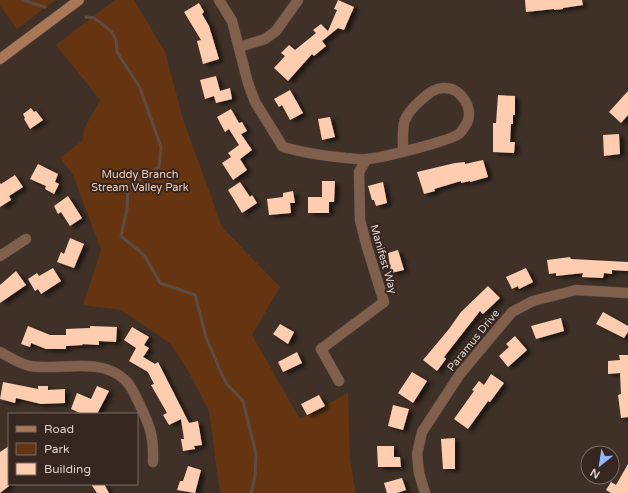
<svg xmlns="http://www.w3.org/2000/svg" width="628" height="493" viewBox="0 0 628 493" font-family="'Varela Round',sans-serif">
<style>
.green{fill:#653512}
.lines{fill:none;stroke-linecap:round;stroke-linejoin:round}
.stream{stroke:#5f4c40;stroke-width:3}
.building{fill:#fecdaf;filter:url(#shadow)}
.minor-casing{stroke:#5b4e46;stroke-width:11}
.secondary-casing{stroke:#5b4e46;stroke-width:11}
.minor{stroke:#80604c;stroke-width:10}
.secondary{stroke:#aa7757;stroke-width:10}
.labels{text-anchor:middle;stroke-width:4;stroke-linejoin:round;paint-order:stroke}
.park-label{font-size:11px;fill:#f6ccb3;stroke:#35271f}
.street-label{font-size:11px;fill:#dcd2cd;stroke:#35271f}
</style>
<defs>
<filter id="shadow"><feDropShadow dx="4.5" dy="2.5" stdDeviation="2" flood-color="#0009"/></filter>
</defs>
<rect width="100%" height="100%" fill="#3f3128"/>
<!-- green -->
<g class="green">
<path d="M0 0H55L17 29 0 6Z"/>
<path d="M115 0H134L165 52 183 119 222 227 280 287 252 335 300 419 348 393 350 460 356 493H220L209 411 187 369 171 344 121 310 83 305 101 250 73 175 60 158 83 140 84 129 100 100 56 45Z"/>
</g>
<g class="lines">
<!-- stream -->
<g class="stream">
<path d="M23 0 45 7"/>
<path d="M86 17 94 18 111 31 116 40 117 52 140 88 161 147 159 167 128 188 127 209 121 236 145 256 160 283 195 295 206 337 222 375 227 384 243 401 256 453 255 477 251 493"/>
</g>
</g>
<!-- building -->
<g class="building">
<path d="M338 0 354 7 344 30 338 28 322 41 326 46 314 56 312 54 288 81 274 68 285 56 281 53 289 45 295 50 316 33 313 30 321 24 328 31 337 10 334 9Z"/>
<path d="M525 0H582L583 5 563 8V9L554 10V9L526 12Z"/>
<path d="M199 3 204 12 202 14 209 26 219 59 203 64 197 41 201 40 184 12Z"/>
<path d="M216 76 220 91 230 88 232 99 216 103 214 96 205 99 200 80Z"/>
<path d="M290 90 303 113 290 120 282 105 279 107 274 99Z"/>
<path d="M628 91V115L621 123 609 112Z"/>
<path d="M498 95 515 96V115H513V124H511L510 142H515L514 153 493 152V123H496Z"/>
<path d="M31 108 34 112 36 111 43 120 30 129 24 119 25 118 23 114Z"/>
<path d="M231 109 239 123 242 122 247 131 241 134 252 150 240 159 247 170 233 180 222 163 231 157 228 153 239 145 229 129 225 132 217 117Z"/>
<path d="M330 117 335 137 322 140 318 119Z"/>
<path d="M619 134 620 154 604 156 603 135Z"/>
<path d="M483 160 488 177 470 182V181L461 183V181L434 189 435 191 424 194 417 172 455 163 465 162V164Z"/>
<path d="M38 164 58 174 55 182 59 184 54 194 45 189 46 186 30 179Z"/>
<path d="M15 175 23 187 9 196 11 200 0 207V183L1 184Z"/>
<path d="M322 181H335L334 202H329V213H308V197H322Z"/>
<path d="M240 182 250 197 252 195 257 203 242 213 228 190Z"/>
<path d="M383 182 387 203 376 206 374 200H372L368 186Z"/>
<path d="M293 191 295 203H290L291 213 269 215 267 199 283 197V193Z"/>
<path d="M68 196 82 218 70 226 61 212 58 214 54 206Z"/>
<path d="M70 238 84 244 74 268 57 262 61 252 64 254Z"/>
<path d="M398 250 404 270 391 273 388 253Z"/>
<path d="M570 257 571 259 628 262V271L612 270V274L604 273 603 278 582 277 583 273 556 276V273L549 274 547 260Z"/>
<path d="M53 268 61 281 41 294 38 289 35 291 28 279 37 273 39 276Z"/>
<path d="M526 268 533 282 519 289 518 286 512 289 506 277Z"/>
<path d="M16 271 26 285 0 303V285Z"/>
<path d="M488 286 500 298 483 314 480 311 444 357 446 359 437 371 423 360 449 329 461 312Z"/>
<path d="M603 312 628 326V332L624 338 596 324Z"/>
<path d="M561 318 564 331 536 339 531 326Z"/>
<path d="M280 324 294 332 288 344 273 334Z"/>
<path d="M28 326 50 335H66V329L90 328V326L117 327 116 342 99 341V345L82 344 83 345 66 346V349H46L31 343 30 347 21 344Z"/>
<path d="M132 327 149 337 144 345 149 348 143 357 155 364 158 362 189 423 198 421 202 445 194 446 195 449 183 451 181 439H184L181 419 169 425 163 415 167 413 151 385 154 384 148 372 129 361 136 348 124 340Z"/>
<path d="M515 336 527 350 508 367 499 356 509 347 506 344Z"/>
<path d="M297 352 302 363 283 372 278 362Z"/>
<path d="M619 355H628V417L621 418 618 395 621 394 620 373 608 374V361L620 360Z"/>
<path d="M412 372 427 381 413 403 398 393Z"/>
<path d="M491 374 504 383 490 402 488 401 468 429 454 419 474 391 472 390 479 381 484 385Z"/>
<path d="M3 382 38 389V386H48V390L65 389V403L41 404 16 398 15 403 0 399Z"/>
<path d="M97 386 109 391 97 414H82L71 409 77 393 91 399Z"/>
<path d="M319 395 325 406 307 415 301 404Z"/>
<path d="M393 405 409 409 403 430 388 426Z"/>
<path d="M455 438V469H443L441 439Z"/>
<path d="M9 446V486L0 493V452Z"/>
<path d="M377 446H394V457H400L401 467H378Z"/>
<path d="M628 464V493H611L606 490 611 482 616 485Z"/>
<path d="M188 466 201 470 195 493 177 490 180 481H183Z"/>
<path d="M402 478 406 490 397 493H387L384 483Z"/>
<path d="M91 484H104L109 493H97Z"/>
</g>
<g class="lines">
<!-- minor casing -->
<g class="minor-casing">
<g id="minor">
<path d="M219 0 232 21 248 83 255 102 283 147C304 153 324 156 346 158 352 158 360 160 367 159 381 158 451 141 460 133 462 131 465 126 467 123 474 108 461 88 445 88 435 87 428 94 421 100 400 119 403 124 403 151"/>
<path d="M239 47 265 39 276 31 298 0"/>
<path d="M0 256 26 239"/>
<path d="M0 352C10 357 19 364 30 366 61 371 100 356 125 380 132 386 135 396 139 403 150 426 154 436 153 462"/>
<path d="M339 381 321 349 384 302 367 247 360 220 359 172 366 160"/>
<path d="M425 493 419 473 417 454 422 432 460 374 512 312 533 301 576 290 628 293"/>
</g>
</g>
<!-- secondary casing -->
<g class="secondary-casing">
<path id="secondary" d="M0 59 79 0"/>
</g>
<!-- minor -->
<use href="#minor" class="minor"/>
<!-- secondary -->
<use href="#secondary" class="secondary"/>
</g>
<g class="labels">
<!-- park labels -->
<g class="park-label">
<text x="140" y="178">Muddy Branch<tspan x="140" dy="13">Stream Valley Park</tspan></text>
</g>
<!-- street labels -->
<g class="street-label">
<text transform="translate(384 259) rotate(74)" y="4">Manifest Way</text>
<text transform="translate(473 340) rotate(-51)" y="4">Paramus Drive</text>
</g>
</g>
<!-- legend -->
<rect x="8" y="413" width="130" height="72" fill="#35271f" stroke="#786b65"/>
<rect x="16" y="426" width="20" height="6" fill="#aa7757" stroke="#786b65"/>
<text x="44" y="433" font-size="12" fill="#dcd2cd">Road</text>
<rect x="16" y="443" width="20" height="12" fill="#653512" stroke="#786b65"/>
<text x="44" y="453" font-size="12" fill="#dcd2cd">Park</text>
<rect x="16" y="463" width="20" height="12" fill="#fecdaf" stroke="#786b65"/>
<text x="44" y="473" font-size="12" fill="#dcd2cd">Building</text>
<!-- north arrow -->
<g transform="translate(600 465) rotate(210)"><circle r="19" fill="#35271f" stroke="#786b65"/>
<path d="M0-3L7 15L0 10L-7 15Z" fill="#93b7fd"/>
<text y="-6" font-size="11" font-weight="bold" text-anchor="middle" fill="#dcd2cd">N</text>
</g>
</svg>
